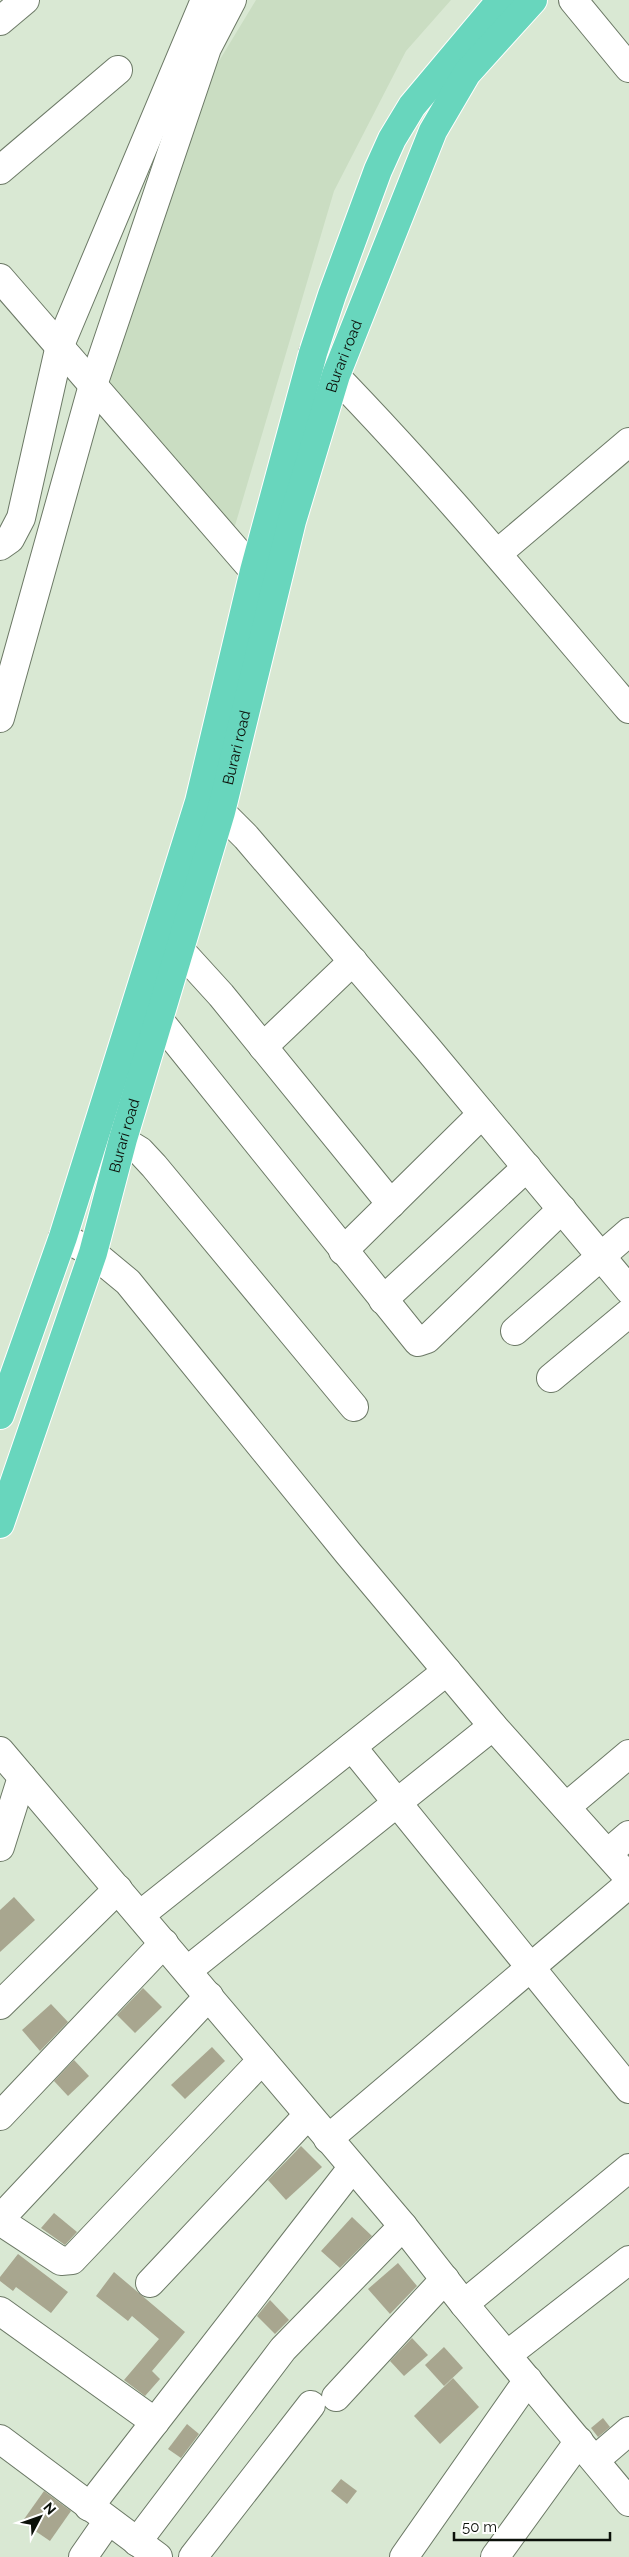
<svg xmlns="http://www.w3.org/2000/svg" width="629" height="2557" viewBox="0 0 629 2557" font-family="Raleway,sans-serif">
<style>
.built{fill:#caddc2}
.building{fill:#a8a68f}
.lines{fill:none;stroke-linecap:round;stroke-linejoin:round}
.minor-casing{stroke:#6c7966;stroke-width:30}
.major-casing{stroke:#fff;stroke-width:30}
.minor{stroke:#fff;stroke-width:28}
.major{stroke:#68d6bd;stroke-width:28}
.labels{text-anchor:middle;stroke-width:4;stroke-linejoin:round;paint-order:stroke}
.street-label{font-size:15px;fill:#0b1009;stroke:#fff}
</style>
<rect width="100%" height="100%" fill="#d9e8d3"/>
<!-- built -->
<path class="built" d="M256 0H451L406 51 334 191 234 529 105 391 216 66Z"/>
<!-- building -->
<g class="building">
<path d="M14 1897 35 1920 0 1952V1910Z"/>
<path d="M143 1988 162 2007 135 2033 117 2015Z"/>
<path d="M51 2004 68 2022 40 2051 22 2030Z"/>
<path d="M212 2047 225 2061 185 2099 171 2085Z"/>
<path d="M74 2060 89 2076 68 2096 54 2081Z"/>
<path d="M301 2146 322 2167 286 2200 268 2180Z"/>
<path d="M54 2213 77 2232 65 2245 41 2228Z"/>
<path d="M352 2217 372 2236 340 2268 321 2251Z"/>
<path d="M18 2254 68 2292 51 2313 16 2287 13 2291 0 2281V2277Z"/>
<path d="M398 2263 417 2286 390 2314 368 2289Z"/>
<path d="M114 2272 185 2332 152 2371 160 2379 145 2396 124 2380 159 2339 132 2316 128 2321 96 2296Z"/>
<path d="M270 2300 289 2320 275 2334 257 2316Z"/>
<path d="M412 2338 428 2355 404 2376 390 2361Z"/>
<path d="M444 2347 463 2368 444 2386 425 2365Z"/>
<path d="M453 2378 479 2407 440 2444 414 2416Z"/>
<path d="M603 2418 610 2427 598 2437 591 2428Z"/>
<path d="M187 2424 199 2434 181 2458 168 2449Z"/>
<path d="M341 2479 357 2491 347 2504 331 2491Z"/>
<path d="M44 2491 71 2511 50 2541 22 2522Z"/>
</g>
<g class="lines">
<!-- minor casing -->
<g class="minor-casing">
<g id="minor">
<path d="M573 0 629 68"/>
<path d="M0 21 25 0"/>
<path d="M0 170 118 70"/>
<path d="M0 278 254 571 274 578"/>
<path d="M313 353C425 466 526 588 629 709"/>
<path d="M0 546 10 539 21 518 60 345 205 0"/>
<path d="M498 553 629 442"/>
<path d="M0 718 93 385 207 48 232 0"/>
<path d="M201 803 221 812 246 837 428 1049 629 1290"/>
<path d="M180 950 221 995 391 1204"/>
<path d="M159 1020 418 1342 427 1339 562 1209"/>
<path d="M263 1047 353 961"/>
<path d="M104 1129 140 1151 154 1166 354 1407"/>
<path d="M63 1237 93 1253 128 1282 348 1553 493 1726 629 1878"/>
<path d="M343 1251 482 1114"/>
<path d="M383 1300 527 1167"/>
<path d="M515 1331 629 1232"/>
<path d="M551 1378 629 1313"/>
<path d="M352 1747 629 2089"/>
<path d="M0 1751 403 2226 464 2304 629 2502"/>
<path d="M566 1807 629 1754"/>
<path d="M0 1847 22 1777"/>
<path d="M608 1853 629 1835"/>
<path d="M140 1915 447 1671"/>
<path d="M188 1970 493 1726"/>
<path d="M0 2005 118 1889"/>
<path d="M0 2116 164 1943"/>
<path d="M328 2139 629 1884"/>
<path d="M0 2219 209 1996"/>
<path d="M0 2221 61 2261 72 2260 262 2060"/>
<path d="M150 2283 308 2115"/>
<path d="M464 2304 629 2168"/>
<path d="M0 2311 155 2422"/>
<path d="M507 2355 629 2260"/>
<path d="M336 2397 445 2279"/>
<path d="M0 2439 158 2557"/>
<path d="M595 2460 629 2431"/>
<path d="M89 2507 352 2168"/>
<path d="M137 2542 283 2349 403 2226"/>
<path d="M83 2557 108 2521"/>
<path d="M193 2557 311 2405"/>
<path d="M404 2557 528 2380"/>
<path d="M495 2557 579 2441"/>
</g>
</g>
<!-- major casing -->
<g class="major-casing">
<g id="major">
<path d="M0 1415 63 1237 199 802 254 571 313 353 332 295 378 170 392 139 412 106 501 0"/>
<path id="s1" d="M0 1524 93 1253 123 1139 221 812 292 521 336 375 433 131 467 73 533 0"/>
</g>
</g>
<!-- minor -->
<use href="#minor" class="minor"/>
<!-- major -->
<use href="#major" class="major"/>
</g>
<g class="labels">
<!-- street labels -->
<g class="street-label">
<text dy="5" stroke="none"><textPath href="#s1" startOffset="1218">Burari road</textPath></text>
<text dy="5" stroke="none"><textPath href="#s1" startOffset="812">Burari road</textPath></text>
<text dy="5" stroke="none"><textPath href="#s1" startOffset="408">Burari road</textPath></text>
</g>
</g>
<!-- north arrow -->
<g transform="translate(40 2517) rotate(49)" stroke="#ffffff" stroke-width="4" paint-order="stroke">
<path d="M0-4L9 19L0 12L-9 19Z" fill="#0b1009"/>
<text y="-8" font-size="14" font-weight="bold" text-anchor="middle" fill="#0b1009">N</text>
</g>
<!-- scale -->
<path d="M454 2532v8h156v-8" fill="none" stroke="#0b1009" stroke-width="2.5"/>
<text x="462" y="2532" font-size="15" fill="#0b1009" stroke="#ffffff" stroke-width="4" paint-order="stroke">50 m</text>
</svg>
